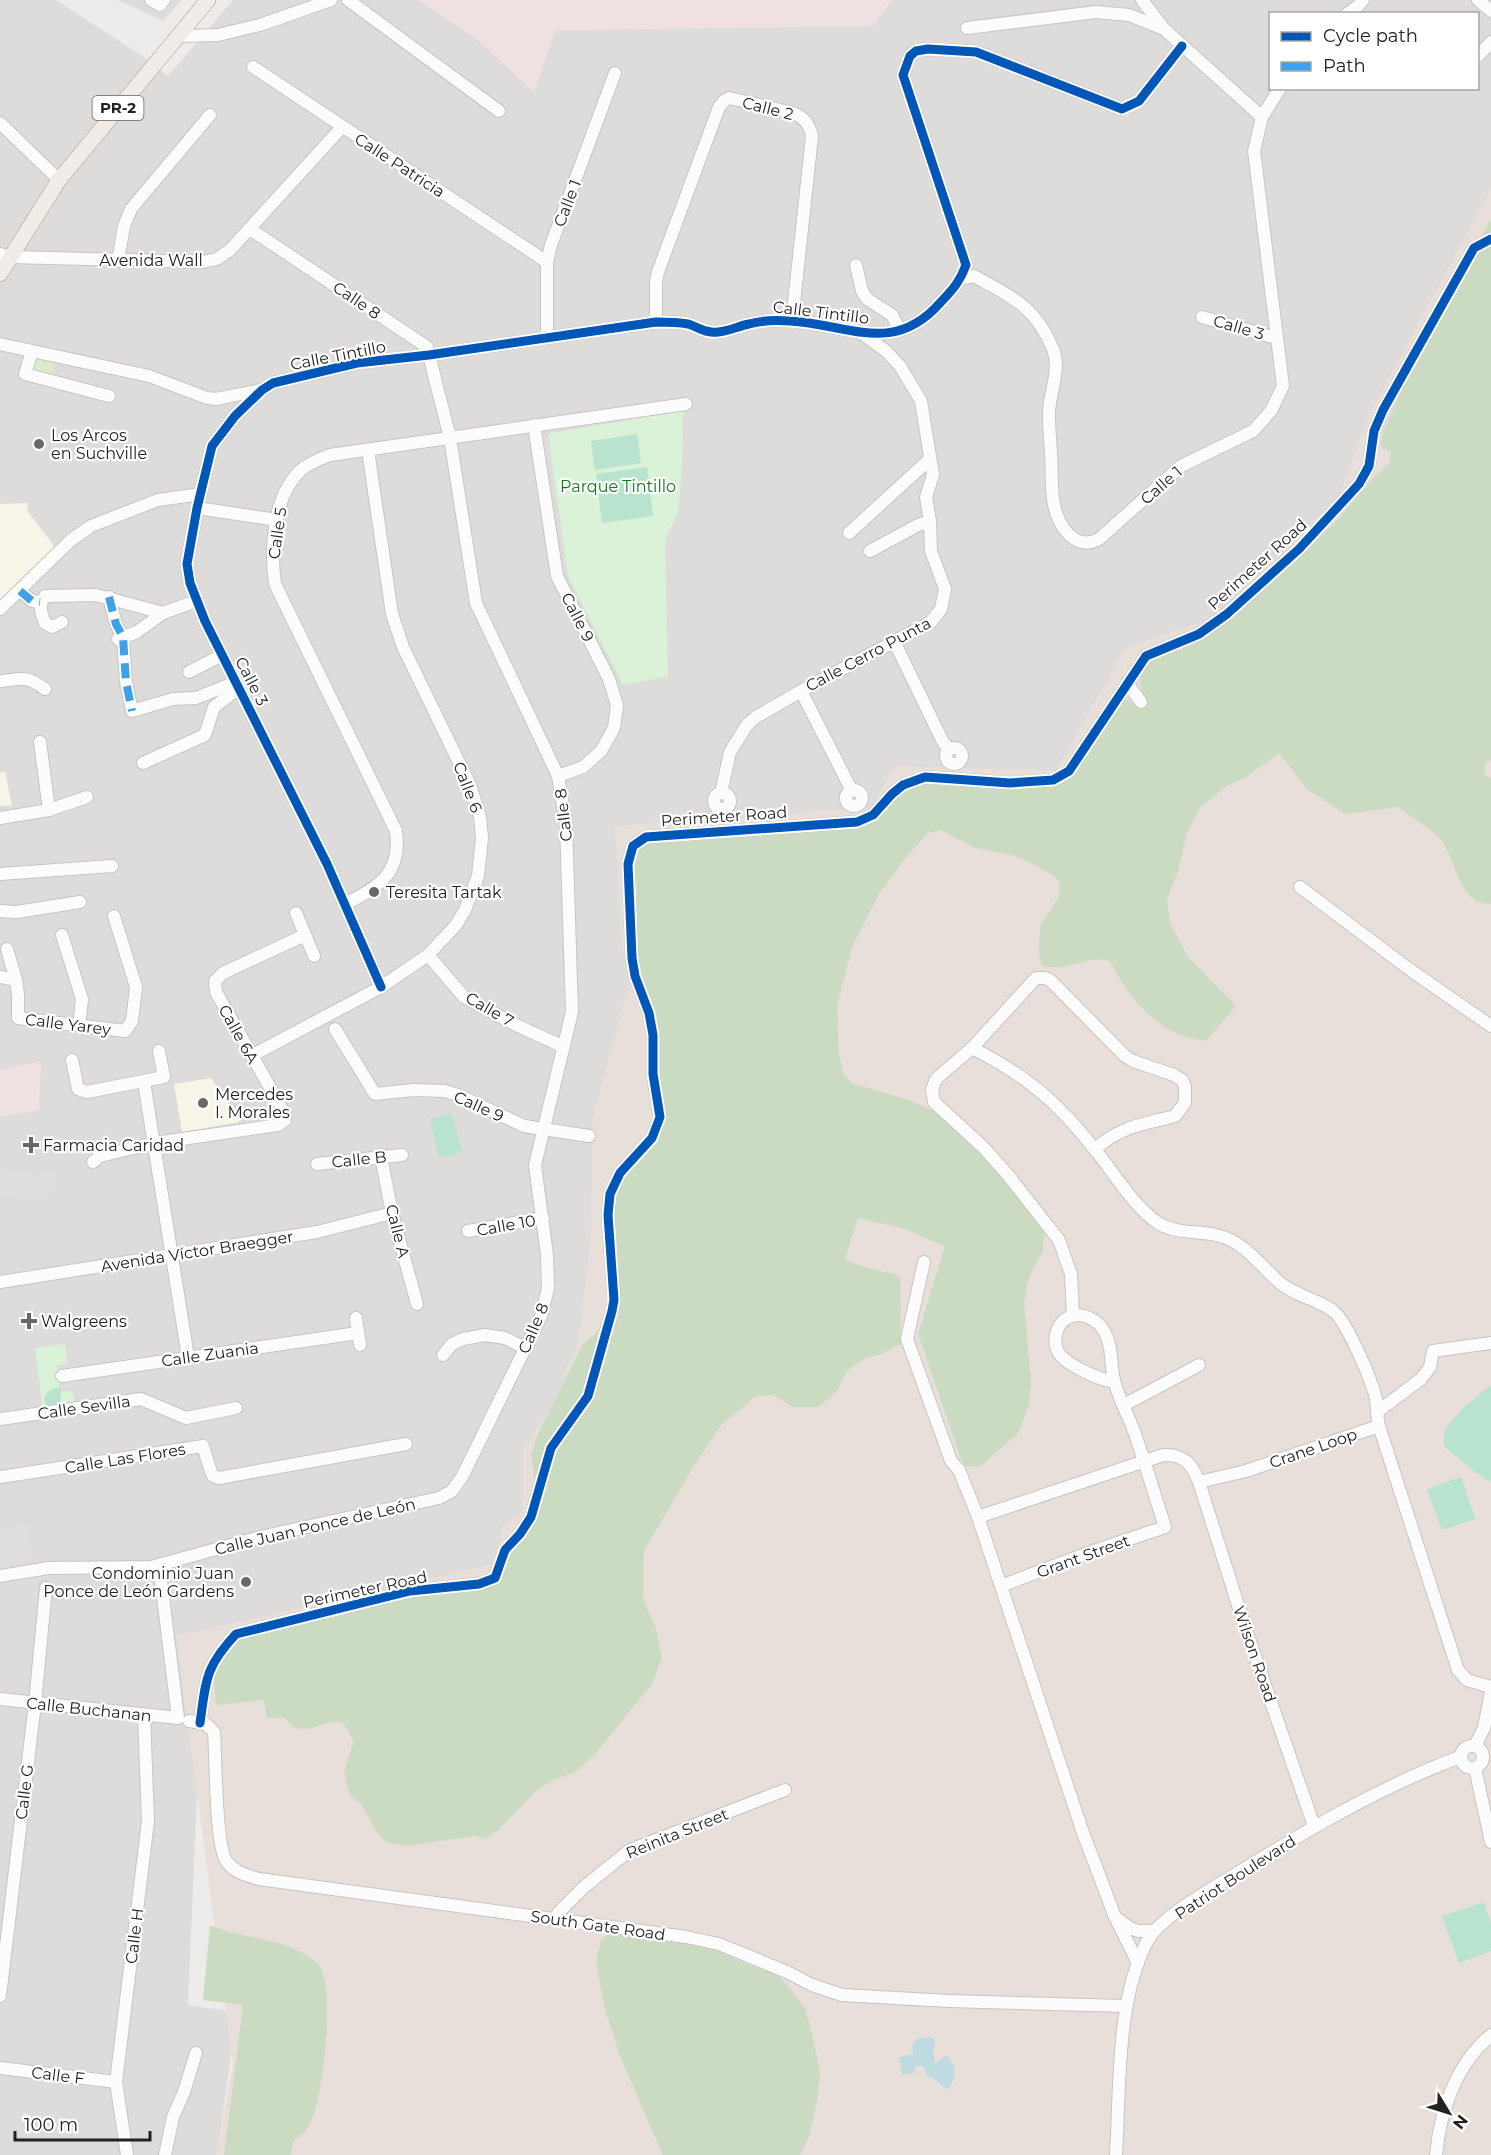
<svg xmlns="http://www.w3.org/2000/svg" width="1491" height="2155" viewBox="0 0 1491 2155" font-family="Montserrat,sans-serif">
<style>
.residential{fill:#dedcdb;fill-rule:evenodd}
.commercial{fill:#efe1e1}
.education{fill:#f6f5e7}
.military{fill:#e8deda}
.grass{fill:#dce9cb}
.forest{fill:#cbdbc1}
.park{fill:#d9f2d8}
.pitch{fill:#b8e3ce}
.parking{fill:#dfdedd}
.water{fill:#bfdae0}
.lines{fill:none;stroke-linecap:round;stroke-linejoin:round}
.minor-casing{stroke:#c6c5c4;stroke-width:14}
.major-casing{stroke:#a49988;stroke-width:16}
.minor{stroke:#fcfcfc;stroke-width:12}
.major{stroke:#f1ece7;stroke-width:15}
.quiet{stroke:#3ea2ea;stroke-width:8;stroke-dasharray:15 8;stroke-linecap:butt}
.cycleway-casing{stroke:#fff;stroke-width:13}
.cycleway{stroke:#0057b8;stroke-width:9}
.poi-dot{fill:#696867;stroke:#fff;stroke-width:2}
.labels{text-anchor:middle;stroke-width:4.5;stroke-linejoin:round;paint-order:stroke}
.shield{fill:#fff;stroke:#646464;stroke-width:1.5}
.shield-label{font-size:15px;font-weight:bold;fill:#212121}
.street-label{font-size:16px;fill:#212121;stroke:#fff}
.poi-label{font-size:16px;fill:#212121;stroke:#fff;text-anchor:start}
.park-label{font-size:16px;fill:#127b16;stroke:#fff}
</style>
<rect width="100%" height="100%" fill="#eeecea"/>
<!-- residential -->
<g class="residential">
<path d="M0 0H56L142 56 168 76 233 0H419L475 37 534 91 555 30 872 26 892 0H1491V239L1359 484 1069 771 873 815 632 958 614 1300 495 1578 200 1723 188 2005 237 2012 217 2155H0ZM1270 14H1478V88H1270Z"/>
<path d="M118 0H182L163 21Z"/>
</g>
<!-- commercial -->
<g class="commercial">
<path d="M419 0H892L872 26 555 30 534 92 475 37Z"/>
<path d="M41 1061 39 1110 0 1117V1070Z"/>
</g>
<!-- education -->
<g class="education">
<path d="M27 503 28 512 55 547 0 603V504Z"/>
<path d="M5 772 12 805 0 806V773Z"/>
<path d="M211 1078 240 1122 182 1132 174 1084Z"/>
</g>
<!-- military -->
<path class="military" d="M1491 188V2155H216L233 2064 176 1636 498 1563 502 1526 523 1511V1449L550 1410 561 1405 565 1367 574 1357 581 1324 591 1234 593 1117 631 975 623 950 615 826 873 807 894 766 1056 771 1126 647 1212 619 1340 495 1367 419Z"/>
<!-- grass -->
<path class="grass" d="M32 359 55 363 51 378 36 376 30 367Z"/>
<!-- forest -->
<g class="forest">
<path d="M1491 219V759L1485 764 1484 774 1491 779V903L1489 904C1459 903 1456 861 1442 841 1435 831 1408 815 1398 807L1345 814 1307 789 1279 753 1245 778 1226 786 1200 808 1187 833 1178 871 1167 900 1170 923 1188 957 1236 1006 1206 1041C1197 1039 1187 1038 1178 1034 1158 1026 1137 1005 1125 987 1118 978 1116 968 1108 960 1101 960 1094 959 1087 961 1071 964 1059 970 1042 966L1039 955 1040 927 1059 896 1060 883 1053 875 1023 859 1007 854 976 848 940 830 928 833 907 856 879 894 852 947 837 1006 839 1055 843 1074 852 1083 912 1101 933 1111 965 1136 1034 1216 1044 1233 1043 1252 1035 1264 1028 1281 1024 1303 1031 1381 1029 1405 1019 1432 981 1466 966 1467 961 1459 918 1334 945 1246 902 1228 858 1218 845 1259 858 1265 900 1276 901 1344 881 1354 863 1359 846 1372 837 1392 818 1407H793L773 1395 756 1396 722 1424 692 1469 644 1551 643 1599 656 1628 662 1658 652 1684 595 1754 577 1771 553 1780 535 1792 499 1829 486 1839 474 1836 406 1846 388 1843 379 1835 360 1803 349 1794 344 1772 354 1741 343 1723C320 1717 303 1744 284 1717L267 1718 264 1700 216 1705C212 1669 217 1660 243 1636L431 1592 491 1584 529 1513 536 1487 531 1455 538 1434 583 1344 597 1332 610 1333 617 1292 613 1193 664 1117 665 1108 659 1068V1031L654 1011 636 960 637 889 635 864 638 850 652 841 872 818 917 784 926 781 987 789 1023 786 1059 775 1122 701 1128 700 1137 707 1145 700 1140 684V676L1148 663 1156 657 1200 640 1231 618 1334 524 1377 474 1390 463 1391 452 1381 448 1382 434 1408 376Z"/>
<path d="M210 1925C247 1941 285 1936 317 1963 337 1980 323 2098 311 2121 307 2130 302 2136 293 2141L291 2155H224L243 2005 203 2000Z"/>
<path d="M611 1932 711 1948 751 1966 776 1973 791 1990 805 2008 812 2033 820 2073 817 2102 808 2139 800 2155H663L620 2056 605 2010 596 1961 601 1941Z"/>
</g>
<!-- park -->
<g class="park">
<path d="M683 411C683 442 682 474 679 505 678 520 666 531 665 545L668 676 623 685 568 576 548 435 551 433Z"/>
<path d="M65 1344 67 1363 57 1365 60 1392 73 1391 75 1407 43 1411 35 1348Z"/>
</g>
<!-- pitch -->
<g class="pitch">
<path d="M637 434 641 463 595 470 591 441Z"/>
<path d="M647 467 653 516 602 523 596 474Z"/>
<path d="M452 1114 462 1152 439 1158 430 1119Z"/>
<path d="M1491 1385V1482L1471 1469 1444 1446V1430L1463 1408Z"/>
<path d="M60 1387 61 1399 58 1406 47 1407C39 1396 49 1389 60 1387Z"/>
<path d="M1461 1477 1475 1519 1442 1530 1427 1489Z"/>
<path d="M1484 1902 1491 1923V1951L1459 1963 1442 1916Z"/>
</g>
<!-- parking -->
<g class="parking">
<path d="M0 1170 56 1175 54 1193 43 1192 42 1199H40L0 1196Z"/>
<path d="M27 1525 31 1562 0 1567V1529Z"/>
</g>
<!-- water -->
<path class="water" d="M931 2037 935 2041 933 2051 935 2064 946 2055C957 2067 958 2077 947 2090L935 2079 927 2076 924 2067 921 2065 915 2067 914 2073 902 2075 899 2057 913 2054 912 2045 917 2039Z"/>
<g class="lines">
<!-- minor casing -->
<g class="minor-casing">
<g id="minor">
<path d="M151 0 160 5 164 0"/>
<path d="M348 0 499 111"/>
<path d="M1142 0 1164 29 1262 117"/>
<path d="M1478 0 1491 11"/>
<path d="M1347 14 1358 6 1363 0"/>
<path d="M967 28 1096 12 1129 15 1164 29"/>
<path d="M178 36 218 35 260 25 331 0"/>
<path d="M1478 56 1491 42"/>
<path d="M253 67 547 262"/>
<path d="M0 123 59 180"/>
<path d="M0 254 10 257 203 262 217 259 230 250 342 127"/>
<path d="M118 261 124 226 131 209 210 115"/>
<path d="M856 265 862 291 867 299 892 315 899 329"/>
<path d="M961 279 974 276C1012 297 1035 306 1053 349 1061 370 1050 390 1049 412 1049 426 1050 440 1051 453 1052 468 1051 484 1053 499 1056 522 1073 553 1099 539L1181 466 1253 431 1271 411 1283 386 1254 151 1262 117 1280 88"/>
<path d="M1202 317 1276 338"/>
<path d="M656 322V282L658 272 719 107 725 100 729 98 793 113C805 118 809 124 812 136L792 321"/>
<path d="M547 338V262L551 245 615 73"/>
<path d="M0 344 149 376 207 398 216 399 261 390"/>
<path d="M32 351 25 374 109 396"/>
<path d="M534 425 557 576 609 679 617 705 614 728 601 751 583 767 558 776"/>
<path d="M197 508 277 520"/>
<path d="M849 533 930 459"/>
<path d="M870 551 918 525 930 521"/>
<path d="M20 591 32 601 40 602"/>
<path d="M109 597 116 624 123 637 126 682 132 711 173 699 196 698 236 682"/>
<path d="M0 609 71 540 91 526 158 500 201 494"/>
<path d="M62 622 52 627 45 623C41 613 38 605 45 596L96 595 163 613 196 601"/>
<path d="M118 639 137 632 163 613"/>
<path d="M894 641 942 740 949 750"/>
<path d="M189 672 222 655"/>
<path d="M0 681C22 679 25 675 45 689"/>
<path d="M1127 683 1141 702"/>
<path d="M801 691 852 791"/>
<path d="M40 742 49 810"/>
<circle cx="954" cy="756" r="8"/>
<path d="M143 763 205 735 214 707 239 688"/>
<circle cx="854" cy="798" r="8"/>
<path d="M721 793 730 752 747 725 756 717 801 691 931 622 941 609 945 589 931 551 930 521 926 497 933 475 921 401 900 366 886 351 861 333"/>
<circle cx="722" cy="801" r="8"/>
<path d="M0 818 49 810 87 797"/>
<path d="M0 874 112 866"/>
<path d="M1300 887 1409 969 1491 1026"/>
<path d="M345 904C379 887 402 873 396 831L275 584C270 550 273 495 301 470 309 463 320 459 330 455L686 404"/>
<path d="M0 911 17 912 80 902"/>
<path d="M296 913 314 956"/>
<path d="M62 935 82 999 79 1026"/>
<path d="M7 949 16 980"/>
<path d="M428 955 464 997 516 1025 564 1047"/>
<path d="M0 977 16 980 18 994V1018L125 1031 132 1021 136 987 114 916"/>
<path d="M381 987 327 864 205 621 190 583 187 564 197 508 212 446 235 416 262 390 273 383 357 363 429 355 656 322C667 322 677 322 688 324 698 327 707 334 718 332 729 331 739 326 749 324 763 320 777 320 790 321 848 324 893 356 940 303 952 290 960 282 966 265L903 75 910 56 916 51 928 49 976 52 1122 109 1139 101 1182 46"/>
<path d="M335 1029 375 1094 413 1090 445 1091 458 1095 524 1126 589 1136"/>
<path d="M972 1048C1027 1076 1058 1102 1096 1151 1114 1173 1135 1208 1158 1223 1178 1235 1199 1230 1220 1236 1244 1242 1262 1267 1280 1283 1296 1296 1316 1299 1332 1310 1346 1319 1372 1381 1376 1399 1377 1407 1377 1417 1379 1426L1458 1670 1467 1680 1491 1687"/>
<path d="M251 1056 381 987 428 955 456 925 465 910 478 876 482 838 480 817 470 785 403 647 392 614 368 450"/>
<path d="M72 1060 78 1089 87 1092 164 1077 159 1051"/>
<path d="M144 1082 188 1357"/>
<path d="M381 1157 392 1213 417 1304"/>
<path d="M93 1162 100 1156 155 1143 278 1125 285 1120V1114L216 992 215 981 223 973 305 935"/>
<path d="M317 1164 402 1155"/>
<path d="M468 1231 543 1218"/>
<path d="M924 1262 907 1339 951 1461 959 1470 978 1517 1082 1830 1115 1917 1130 1928 1138 1931H1154"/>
<path d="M0 1282 317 1232 392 1213"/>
<path d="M1073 1316 1071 1274 1059 1240 1008 1175 984 1148 934 1102 932 1089 936 1079 972 1048 1036 978H1045L1050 980 1125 1056 1133 1061 1174 1075 1182 1080 1185 1086V1103L1175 1116C1142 1125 1123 1125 1095 1149"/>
<path d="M356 1318 360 1345"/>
<path d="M443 1355 452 1344 463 1339 485 1335 505 1338 525 1348"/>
<path d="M62 1376 358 1333"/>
<path d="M1124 1405 1199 1365"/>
<path d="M1377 1412 1421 1379 1430 1367 1433 1351 1491 1343"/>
<path d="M0 1419 141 1399 186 1418 236 1408"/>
<path d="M0 1477 203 1446 211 1472 213 1476 219 1478 406 1444"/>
<path d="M1199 1482 1244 1624 1314 1826"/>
<path d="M978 1517 1163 1455C1184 1454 1192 1464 1199 1482L1246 1471 1379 1426"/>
<path d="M0 1576 48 1568 151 1567 260 1537 439 1498 452 1491 462 1477 541 1316 548 1288 547 1255 535 1165 572 1012 566 824 558 776 476 603 450 438 427 347 250 229"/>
<path d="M1001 1586 1085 1554 1165 1527C1155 1495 1145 1463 1134 1431 1128 1415 1118 1397 1114 1380 1110 1364 1113 1346 1104 1331 1098 1320 1082 1311 1069 1317 1055 1324 1051 1344 1061 1356 1069 1365 1102 1382 1114 1381"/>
<path d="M0 1699 178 1718 159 1565"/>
<path d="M189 1721 206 1724 214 1732C216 1756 215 1848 227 1862 234 1872 248 1876 259 1879L686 1937 719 1944 787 1972 812 1985 842 1995 949 2001 1126 2006"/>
<path d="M200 1723C206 1680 205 1667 236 1634L410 1591 479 1584 495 1578 505 1550 520 1534 531 1517 551 1448 588 1396 612 1311 614 1300 608 1215 610 1194 620 1173 652 1138 660 1117 653 1074V1035L649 1013 635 976 632 958 628 864 633 846 646 837 857 822 873 815 892 794 903 785 925 777 1010 783 1053 780 1069 771 1146 656 1199 634 1227 614 1299 549 1359 484 1369 466 1374 431 1383 410 1474 248 1491 239"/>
<circle cx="1472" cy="1757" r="11"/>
<path d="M1475 1746 1484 1728 1491 1692"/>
<path d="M1475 1768 1491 1842"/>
<path d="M555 1919 559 1912 584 1887 630 1850 785 1790"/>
<path d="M1117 1921 1138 1963"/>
<path d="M0 1996 35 1703 46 1588"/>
<path d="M0 2068 116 2082"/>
<path d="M127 2155 116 2082 148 1821 144 1715"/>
<path d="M165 2155 173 2117 184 2092 196 2053"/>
<path d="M1116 2155C1120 2090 1116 1998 1148 1940 1160 1918 1208 1891 1231 1877 1304 1832 1379 1787 1460 1757"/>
<path d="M1436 2155C1440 2111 1456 2064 1491 2035"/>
</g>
</g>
<!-- major casing -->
<g class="major-casing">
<path id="major" d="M0 274 59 180 208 0"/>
</g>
<!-- minor -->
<use href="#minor" class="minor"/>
<!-- major -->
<use href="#major" class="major"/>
<!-- quiet -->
<g class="quiet">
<path d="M20 591 32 601 40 602"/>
<path d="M109 597 116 624 123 637 126 682 132 711"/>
</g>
<!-- cycleway casing -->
<g class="cycleway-casing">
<g id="cycleway">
<path d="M381 987 327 864 205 621 190 583 187 564 197 508 212 446 235 416 262 390 273 383 357 363 429 355 656 322C667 322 677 322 688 324 698 327 707 334 718 332 729 331 739 326 749 324 763 320 777 320 790 321 848 324 893 356 940 303 952 290 960 282 966 265L903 75 910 56 916 51 928 49 976 52 1122 109 1139 101 1182 46"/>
<path d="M200 1723C206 1680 205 1667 236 1634L410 1591 479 1584 495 1578 505 1550 520 1534 531 1517 551 1448 588 1396 612 1311 614 1300 608 1215 610 1194 620 1173 652 1138 660 1117 653 1074V1035L649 1013 635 976 632 958 628 864 633 846 646 837 857 822 873 815 892 794 903 785 925 777 1010 783 1053 780 1069 771 1146 656 1199 634 1227 614 1299 549 1359 484 1369 466 1374 431 1383 410 1474 248 1491 239"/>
</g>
</g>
<!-- cycleway -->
<use href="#cycleway" class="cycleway"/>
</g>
<!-- markers -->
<g class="poi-dot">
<circle cx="39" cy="444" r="6"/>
<circle cx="374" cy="892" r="6"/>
<circle cx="203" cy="1103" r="6"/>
<path d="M28 1136h6v6h6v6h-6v6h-6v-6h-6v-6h6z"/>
<path d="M26 1312h6v6h6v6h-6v6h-6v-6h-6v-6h6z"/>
<circle cx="246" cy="1582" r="6"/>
</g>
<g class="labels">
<!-- shield labels -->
<rect class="shield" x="92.5" y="96" width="51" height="24" rx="4.5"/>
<g class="shield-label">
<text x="118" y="113">PR-2</text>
</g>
<!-- street labels -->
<g class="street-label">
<text transform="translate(768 108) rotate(14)" y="6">Calle 2</text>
<text transform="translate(400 165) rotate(33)" y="6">Calle Patricia</text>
<text transform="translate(567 203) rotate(-69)" y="6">Calle 1</text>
<text x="151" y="266">Avenida Wall</text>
<text transform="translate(357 300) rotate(34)" y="6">Calle 8</text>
<text transform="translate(821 312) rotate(7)" y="6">Calle Tintillo</text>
<text transform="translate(1239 327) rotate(16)" y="6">Calle 3</text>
<text transform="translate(338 355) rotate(-11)" y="6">Calle Tintillo</text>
<text transform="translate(1161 485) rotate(-41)" y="6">Calle 1</text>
<text transform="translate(277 533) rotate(-82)" y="6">Calle 5</text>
<text transform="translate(1257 564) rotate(-42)" y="6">Perimeter Road</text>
<text transform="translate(578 617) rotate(63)" y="6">Calle 9</text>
<text transform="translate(868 654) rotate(-28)" y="6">Calle Cerro Punta</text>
<text transform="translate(252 681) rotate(63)" y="6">Calle 3</text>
<text transform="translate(468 787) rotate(69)" y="6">Calle 6</text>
<text transform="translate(563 815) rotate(-97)" y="6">Calle 8</text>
<text transform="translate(724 816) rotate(-4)" y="6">Perimeter Road</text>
<text transform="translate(490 1009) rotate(30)" y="6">Calle 7</text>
<text transform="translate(68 1024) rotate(7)" y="6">Calle Yarey</text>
<text transform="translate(239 1034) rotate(61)" y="6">Calle 6A</text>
<text transform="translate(479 1106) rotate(24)" y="6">Calle 9</text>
<text transform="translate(359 1159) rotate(-6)" y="6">Calle B</text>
<text transform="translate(506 1225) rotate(-10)" y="6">Calle 10</text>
<text transform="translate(398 1231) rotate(76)" y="6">Calle A</text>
<text transform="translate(197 1251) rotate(-9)" y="6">Avenida Víctor Braegger</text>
<text transform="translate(533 1328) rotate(-67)" y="6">Calle 8</text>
<text transform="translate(210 1354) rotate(-8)" y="6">Calle Zuania</text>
<text transform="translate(84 1407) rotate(-8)" y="6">Calle Sevilla</text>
<text transform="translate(1313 1448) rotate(-19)" y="6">Crane Loop</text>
<text transform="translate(125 1458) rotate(-9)" y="6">Calle Las Flores</text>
<text transform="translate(315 1526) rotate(-13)" y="6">Calle Juan Ponce de León</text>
<text transform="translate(1083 1556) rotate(-20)" y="6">Grant Street</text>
<text transform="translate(365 1589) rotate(-12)" y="6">Perimeter Road</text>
<text transform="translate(1255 1654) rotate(71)" y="6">Wilson Road</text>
<text transform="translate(89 1709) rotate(6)" y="6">Calle Buchanan</text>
<text transform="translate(24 1792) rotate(-83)" y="6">Calle G</text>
<text transform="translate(677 1833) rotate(-22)" y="6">Reinita Street</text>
<text transform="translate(1235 1877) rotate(-33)" y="6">Patriot Boulevard</text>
<text transform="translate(598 1925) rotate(8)" y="6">South Gate Road</text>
<text transform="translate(134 1936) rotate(-83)" y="6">Calle H</text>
<text transform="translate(58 2075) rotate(7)" y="6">Calle F</text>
</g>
<!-- poi labels -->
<g class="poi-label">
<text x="51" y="441">Los Arcos<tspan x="51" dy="18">en Suchville</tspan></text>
<text x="386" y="898">Teresita Tartak</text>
<text x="215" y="1100">Mercedes<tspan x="215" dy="18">I. Morales</tspan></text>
<text x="43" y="1151">Farmacia Caridad</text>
<text x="41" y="1327">Walgreens</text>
<text x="234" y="1579" text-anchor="end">Condominio Juan<tspan x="234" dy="18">Ponce de León Gardens</tspan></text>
</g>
<!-- park labels -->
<g class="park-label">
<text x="618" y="492">Parque Tintillo</text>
</g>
</g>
<!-- legend -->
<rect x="1269" y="12" width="210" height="78" fill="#ffffff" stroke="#a6a6a6" stroke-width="1.5"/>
<rect x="1281" y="32" width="30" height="9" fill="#0057b8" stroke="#a6a6a6" stroke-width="1.5"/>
<text x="1323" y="42" font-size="18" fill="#212121">Cycle path</text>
<rect x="1281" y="62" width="30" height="9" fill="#3ea2ea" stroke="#a6a6a6" stroke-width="1.5"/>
<text x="1323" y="72" font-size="18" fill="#212121">Path</text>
<!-- north arrow -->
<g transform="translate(1449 2113) rotate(128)" stroke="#ffffff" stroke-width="4.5" paint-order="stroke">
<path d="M0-4.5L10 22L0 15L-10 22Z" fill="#212121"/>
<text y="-9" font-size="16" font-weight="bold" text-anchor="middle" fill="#212121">N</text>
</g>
<!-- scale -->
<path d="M15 2131v9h135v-9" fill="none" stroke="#212121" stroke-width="3"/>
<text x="24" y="2131" font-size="18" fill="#212121" stroke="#ffffff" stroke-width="4.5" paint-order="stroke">100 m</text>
</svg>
